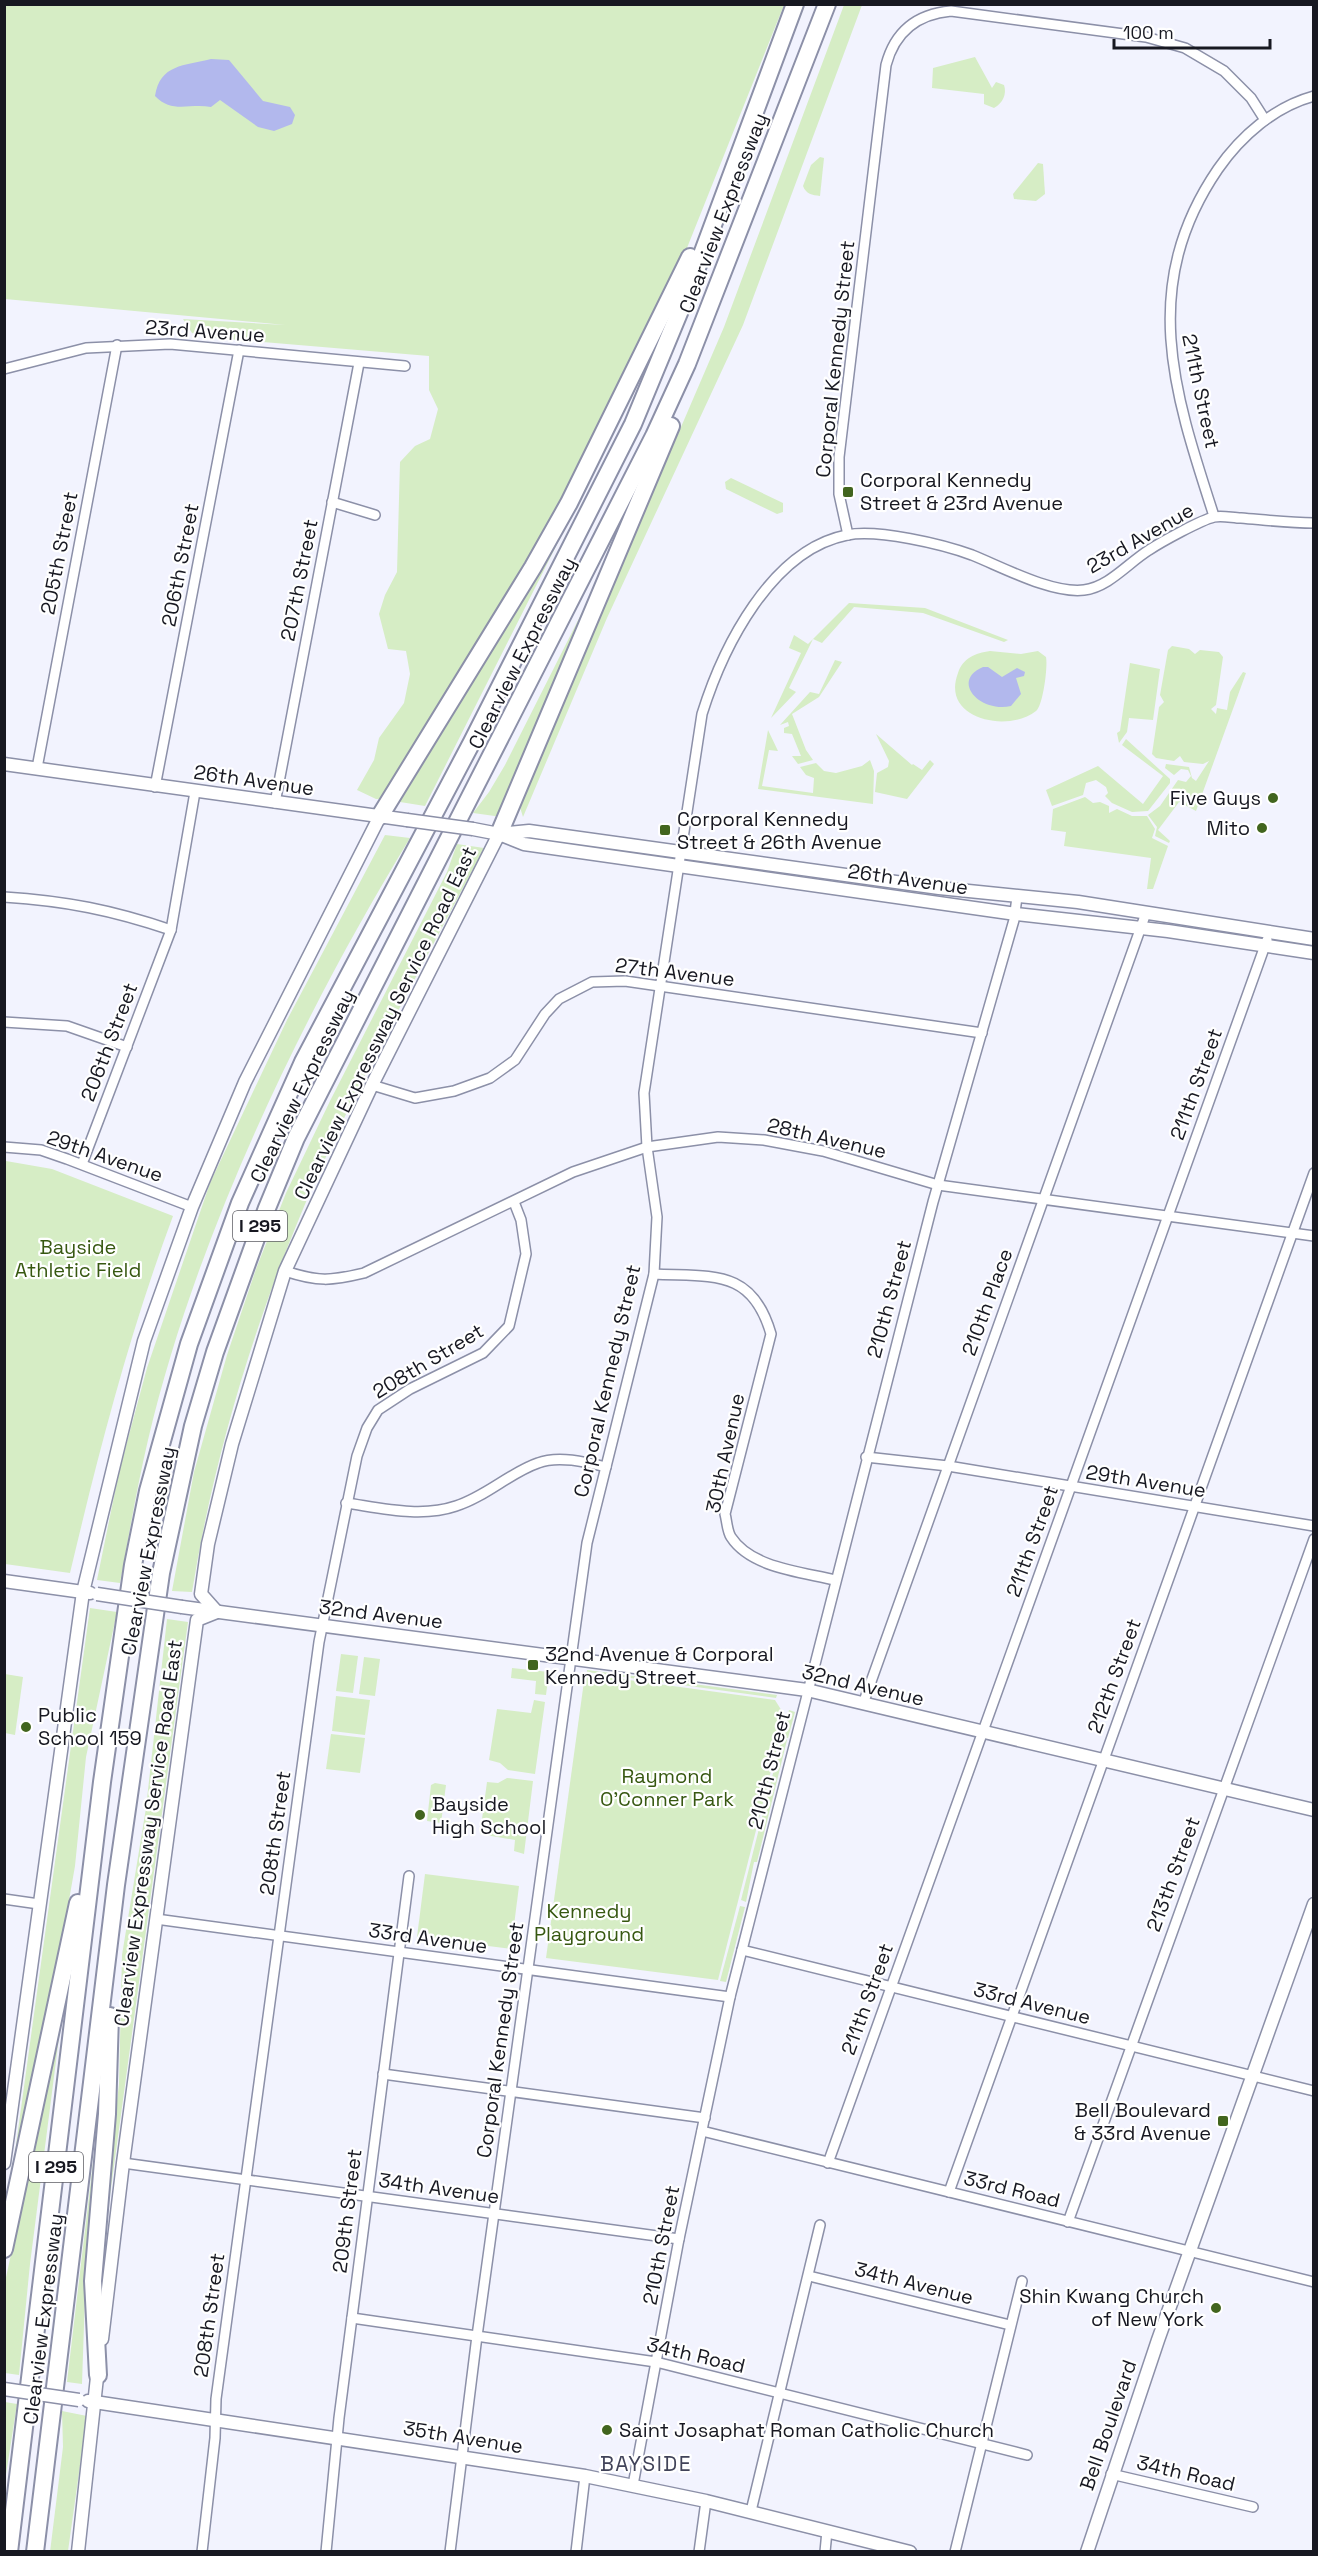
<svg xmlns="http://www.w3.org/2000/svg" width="1318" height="2556" viewBox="0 0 1318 2556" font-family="'Space Grotesk',sans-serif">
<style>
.green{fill:#d6edc5}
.water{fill:#b2b8ed}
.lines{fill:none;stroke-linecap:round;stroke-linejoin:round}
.street-casing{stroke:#8c90a8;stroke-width:12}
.secondary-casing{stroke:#8c90a8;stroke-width:15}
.highway-casing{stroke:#8c90a8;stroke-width:20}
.street{stroke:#fff;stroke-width:9}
.secondary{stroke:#fff;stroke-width:12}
.highway{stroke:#fff;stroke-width:16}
.secondary-bridge-casing{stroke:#8c90a8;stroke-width:15;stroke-linecap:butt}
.secondary-bridge{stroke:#fff;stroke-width:12}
.poi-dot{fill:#42651e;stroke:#fff;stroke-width:2}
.labels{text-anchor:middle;stroke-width:4.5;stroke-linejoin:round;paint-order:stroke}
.shield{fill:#fff;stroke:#5d5d64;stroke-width:1.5}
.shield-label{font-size:18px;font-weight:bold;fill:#171821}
.street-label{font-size:20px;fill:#171821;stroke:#fff}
.poi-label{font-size:20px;fill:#171821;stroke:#fff;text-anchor:start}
.park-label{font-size:20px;fill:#375811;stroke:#fff}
.neighbourhood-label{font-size:21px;letter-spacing:1.5px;fill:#414359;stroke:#fff}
</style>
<rect width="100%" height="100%" fill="#f2f3fe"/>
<!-- green -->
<g class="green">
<path d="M4 5H784L671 288 542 541 388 799H376L357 790 374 760 379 738 404 703 410 674 406 651 388 649 379 614 385 595 397 572 400 462 415 446 430 439 438 409 429 390V356L204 337 192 333 183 319 285 325 5 299Z"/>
<path d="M844 5H862L743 325 607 618 523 817 519 804 724 327Z"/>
<path d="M975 57 992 88 996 82 1004 85C1007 94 1003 103 994 108L984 104V94L932 88 933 68Z"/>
<path d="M820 157 824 158 820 196C812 195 806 194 803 186L811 165Z"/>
<path d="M1038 163 1043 164 1045 194 1036 201 1014 199 1013 194Z"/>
<path d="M597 465 425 806 400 802 523 600 593 467Z"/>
<path d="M731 478 783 503V512L777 514 726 489 725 482Z"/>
<path d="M618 541 502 817 473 813 489 792 505 765Z"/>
<path d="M849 603 925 608 1008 640 1004 642 923 613 854 607 822 643 813 639 789 688 796 692 771 718 801 653 789 648 794 635 808 644Z"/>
<path d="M1172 646 1189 649 1195 654 1200 650 1219 652 1223 657 1216 705 1211 709 1216 714 1217 708 1227 710 1230 692 1243 672 1246 673 1196 811 1179 802 1158 830 1170 841 1169 843 1155 836 1157 827 1148 815 1160 806 1178 780 1186 782 1191 776 1188 770 1181 769 1174 775 1165 768 1166 764 1189 767 1192 778 1196 781 1209 761 1203 764 1184 762 1180 756 1174 761 1156 758 1152 754 1159 707 1164 702 1160 695 1168 650Z"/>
<path d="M990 651 1021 654 1038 651 1046 657C1048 666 1043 706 1036 711 1009 733 940 720 958 673 963 658 975 653 990 651Z"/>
<path d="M835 660 842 662 819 697 792 714 806 750 813 760 798 764 792 756H801L792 734 784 733V728L789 726 788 722 780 725 810 692 819 694Z"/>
<path d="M1130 663 1160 669 1153 720 1129 718 1127 732 1119 743 1117 733 1120 731Z"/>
<path d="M768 730 778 751 769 750 762 786 813 793 814 778 806 775 800 767 816 763 824 771 836 773 862 766 870 760 874 771 873 804 758 789Z"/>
<path d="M876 734 912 765 913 764 922 770 930 760 934 764 907 799 875 792 877 773 888 767 889 761Z"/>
<path d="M1126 739 1170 779V783L1148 811 1132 812 1112 803 1105 796 1108 793 1106 787 1096 780 1086 783 1083 795 1052 806 1046 790 1098 766 1143 804 1163 776 1122 745Z"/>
<path d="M1085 797 1093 803 1100 802 1109 806V813L1117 809 1132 816H1147L1155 829 1152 838 1168 846 1153 889H1147L1151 858 1064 846 1066 832 1051 830 1053 809Z"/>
<path d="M385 835 410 838C301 1017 196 1236 148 1440 137 1487 129 1535 120 1583L97 1580 119 1472 147 1368 210 1183 287 1020Z"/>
<path d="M457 844 484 848C419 973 349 1096 296 1226 248 1343 212 1468 192 1592L172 1591 194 1472 227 1355 256 1269 286 1193 330 1101 447 872Z"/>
<path d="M6 1161 52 1169 173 1216C129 1334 99 1451 70 1573L5 1564Z"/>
<path d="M90 1608 117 1612 86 1757 75 1866 58 1963 11 2181Z"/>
<path d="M167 1619 188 1622 105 2232 102 2231 119 2084 122 1955 146 1808Z"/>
<path d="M341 1654 358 1656 353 1693 336 1691Z"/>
<path d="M364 1657 380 1659 375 1696 359 1694Z"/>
<path d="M512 1668 549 1672 546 1695 535 1694 536 1681 511 1678Z"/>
<path d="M587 1670 777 1695 776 1698 587 1672Z"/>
<path d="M5 1674 23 1677 15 1735 5 1733Z"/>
<path d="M585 1674 775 1700 785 1716 718 1980 546 1958Z"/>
<path d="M336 1696 370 1700 365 1735 332 1731Z"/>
<path d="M534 1700 545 1702 535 1774 508 1770 500 1763 489 1760 497 1709 531 1713Z"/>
<path d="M789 1710 795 1712 788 1738H786L787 1740 757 1862H754L746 1902 741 1900Z"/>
<path d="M331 1734 365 1738 360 1773 326 1769Z"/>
<path d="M507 1778 533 1781 524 1854 514 1851 515 1840 480 1834 487 1782 498 1783Z"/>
<path d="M435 1783 446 1785 441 1823 427 1821 431 1785Z"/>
<path d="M425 1874 519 1886 511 1949 417 1937Z"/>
<path d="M740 1906 745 1907 726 1982 720 1981Z"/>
<path d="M61 2022 30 2264 19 2375 5 2373V2282Z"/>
<path d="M103 2078 86 2267 82 2384 67 2382Z"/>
<path d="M5 2402 17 2404 5 2481 4 2402Z"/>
<path d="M62 2411 87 2416 68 2551 50 2552 63 2447Z"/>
</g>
<!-- water -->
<g class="water">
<path d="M211 59 229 60 263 101 290 107 295 115 292 124 274 131 258 127 220 100 211 107C189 103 172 114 155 96 160 64 184 66 211 59Z"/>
<path d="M983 667H988L1002 677 1017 668 1025 672 1024 676 1016 678 1021 694 1011 706C980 713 950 681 983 667Z"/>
</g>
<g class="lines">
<!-- street casing -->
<g class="street-casing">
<g id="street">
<path d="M4 369 86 348 170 344 405 366"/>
<path d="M332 502 375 515"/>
<path d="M1214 516C1174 393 1138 286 1218 169 1241 136 1274 107 1314 96"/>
<path d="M848 535 839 494V457L886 65C895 31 917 14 951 11L1146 37 1185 48 1224 71 1251 98 1265 120"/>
<path d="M37 768 117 345"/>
<path d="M155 787 239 350"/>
<path d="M275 803 359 363"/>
<path d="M4 897C66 901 112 910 171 930"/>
<path d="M4 1022 67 1026 127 1047"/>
<path d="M372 1085 415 1098 454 1091 490 1078 515 1060 545 1014 559 999 592 982 625 981 982 1033"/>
<path d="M4 1147 41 1150 67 1159 192 1207"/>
<path d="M82 1164 171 930 195 792"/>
<path d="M285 1271C318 1282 331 1281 364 1273L573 1172 647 1147 718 1137 764 1140 823 1151 938 1185 1314 1236"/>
<path d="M654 1274C712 1277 752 1268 771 1334L725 1514C727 1521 727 1531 731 1537 751 1568 802 1572 835 1580"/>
<path d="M866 1457 948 1466 1314 1526"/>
<path d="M346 1503C381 1508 421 1518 456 1506 485 1497 511 1472 538 1463 558 1455 586 1462 606 1467"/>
<path d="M863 1704 1146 913"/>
<path d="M4 1899 39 1904"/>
<path d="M156 1919 730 1997"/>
<path d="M742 1950 1314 2091"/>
<path d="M383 2074 705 2118"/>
<path d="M702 2131 1314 2282"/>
<path d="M123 2163 679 2239"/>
<path d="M828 2163 1267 940"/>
<path d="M949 2192 1314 1173"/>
<path d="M1068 2222 1314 1539"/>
<path d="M809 2276 1010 2325"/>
<path d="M352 2318 656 2362 1027 2455"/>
<path d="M1111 2474 1253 2507"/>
<path d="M633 2485 679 2239 730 1997 933 1202 1014 920 1017 897"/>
<path d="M751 2511 820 2225"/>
<path d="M202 2552 215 2438 216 2399 319 1642 357 1456 367 1428 378 1410 410 1389 483 1353 509 1326 526 1254 521 1220 514 1202"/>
<path d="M326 2552 339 2418 409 1876"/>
<path d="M450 2552 477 2336 587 1543 654 1274 657 1217 647 1147 644 1093 702 714C723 647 771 550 847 535 878 529 942 544 972 555 1002 567 1052 594 1084 590 1109 587 1128 563 1149 550 1161 542 1201 520 1214 517 1222 515 1233 518 1241 518 1265 520 1289 523 1314 523"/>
<path d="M576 2552 585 2476"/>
<path d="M699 2552 706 2501"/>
<path d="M825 2552 827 2531"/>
<path d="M955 2552 1022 2281"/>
</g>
</g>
<!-- secondary casing -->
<g class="secondary-casing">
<g id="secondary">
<path d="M4 764 407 820"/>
<path d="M473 829 499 834 524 844 1016 914 1168 931 1314 953"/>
<path d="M499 834 529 831 939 888 1078 902 1314 939"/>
<path d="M4 1581 90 1593"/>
<path d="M182 1607 807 1690 1314 1810"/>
<path d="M4 2163 83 1592 144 1341 192 1207 245 1082 380 816"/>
<path d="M102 2339 123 2163 197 1620 217 1612 201 1594 208 1544 232 1444 285 1271 372 1085 499 834"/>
<path d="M88 2401 585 2476 706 2501 910 2552"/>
<path d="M78 2552 98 2368"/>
<path d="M1087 2552 1158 2340 1314 1904"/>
</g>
</g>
<!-- highway casing -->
<g class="highway-casing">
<g id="highway">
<path d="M380 816 533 567 569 503 690 257"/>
<path d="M499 834 671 426"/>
<path d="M4 2249 78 1903"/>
<path d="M98 2375 93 2281 107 2114 110 2016"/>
<path d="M9 2552 102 1782 133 1565 148 1491 189 1344 240 1203 303 1062 472 742 633 424 691 284 795 4"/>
<path d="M35 2552 116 1885 161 1573 193 1426 215 1352 267 1208 296 1138 654 436 687 364 827 4"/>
</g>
</g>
<!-- street -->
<use href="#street" class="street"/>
<!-- secondary -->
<use href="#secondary" class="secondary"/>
<!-- highway -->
<use href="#highway" class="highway"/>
<!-- secondary-bridge casing -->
<g class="secondary-bridge-casing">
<g id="secondary-bridge">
<path d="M407 820 473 829"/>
<path d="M97 1594 182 1607"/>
<path d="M4 2389 79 2400"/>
</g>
</g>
<!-- secondary-bridge -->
<use href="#secondary-bridge" class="secondary-bridge"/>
</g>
<!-- markers -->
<g class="poi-dot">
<rect x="842" y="486" width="12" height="12" rx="3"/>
<circle cx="1273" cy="798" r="6"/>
<circle cx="1262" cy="828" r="6"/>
<rect x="659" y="824" width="12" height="12" rx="3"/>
<rect x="527" y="1659" width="12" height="12" rx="3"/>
<circle cx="26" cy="1727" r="6"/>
<circle cx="420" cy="1815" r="6"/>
<rect x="1217" y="2115" width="12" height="12" rx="3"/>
<circle cx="1216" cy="2308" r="6"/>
<circle cx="607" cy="2430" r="6"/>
</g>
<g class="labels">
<!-- shield labels -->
<g class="shield">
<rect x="233" y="1211" width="54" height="30" rx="4.5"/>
<rect x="29" y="2152" width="54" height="30" rx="4.5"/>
</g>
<g class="shield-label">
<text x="260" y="1232">I 295</text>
<text x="56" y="2173">I 295</text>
</g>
<!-- street labels -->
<g class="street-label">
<text transform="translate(723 213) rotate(-69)" y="7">Clearview Expressway</text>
<text transform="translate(205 331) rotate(4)" y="7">23rd Avenue</text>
<text transform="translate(835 359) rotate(-84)" y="7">Corporal Kennedy Street</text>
<text transform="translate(1201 391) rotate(78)" y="7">211th Street</text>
<text transform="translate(1140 538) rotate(-30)" y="7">23rd Avenue</text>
<text transform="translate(59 553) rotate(-79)" y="7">205th Street</text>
<text transform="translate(180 565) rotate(-79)" y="7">206th Street</text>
<text transform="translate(299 580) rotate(-79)" y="7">207th Street</text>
<text transform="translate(522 653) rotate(-63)" y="7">Clearview Expressway</text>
<text transform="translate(254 780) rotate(8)" y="7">26th Avenue</text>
<text transform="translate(908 879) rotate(8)" y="7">26th Avenue</text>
<text transform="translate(675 972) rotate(7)" y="7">27th Avenue</text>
<text transform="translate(385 1023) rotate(-64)" y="7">Clearview Expressway Service Road East</text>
<text transform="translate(109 1042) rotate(-69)" y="7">206th Street</text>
<text transform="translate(1196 1084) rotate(-70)" y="7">211th Street</text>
<text transform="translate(302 1086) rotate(-64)" y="7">Clearview Expressway</text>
<text transform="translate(827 1138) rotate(13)" y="7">28th Avenue</text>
<text transform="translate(105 1156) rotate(19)" y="7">29th Avenue</text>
<text transform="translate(889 1299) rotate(-75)" y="7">210th Street</text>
<text transform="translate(987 1302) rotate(-70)" y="7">210th Place</text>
<text transform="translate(428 1361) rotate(-31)" y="7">208th Street</text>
<text transform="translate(607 1381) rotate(-77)" y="7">Corporal Kennedy Street</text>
<text transform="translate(725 1453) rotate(-78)" y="7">30th Avenue</text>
<text transform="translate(1146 1481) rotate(9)" y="7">29th Avenue</text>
<text transform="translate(1032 1541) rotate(-70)" y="7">211th Street</text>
<text transform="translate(148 1551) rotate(-79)" y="7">Clearview Expressway</text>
<text transform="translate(381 1614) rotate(7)" y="7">32nd Avenue</text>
<text transform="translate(1114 1676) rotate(-70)" y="7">212th Street</text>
<text transform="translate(863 1685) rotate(13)" y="7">32nd Avenue</text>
<text transform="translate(769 1770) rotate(-76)" y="7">210th Street</text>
<text transform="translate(148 1833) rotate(-82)" y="7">Clearview Expressway Service Road East</text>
<text transform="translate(275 1833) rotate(-82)" y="7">208th Street</text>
<text transform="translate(1173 1874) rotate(-70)" y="7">213th Street</text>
<text transform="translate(428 1938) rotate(8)" y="7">33rd Avenue</text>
<text transform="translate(867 1999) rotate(-70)" y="7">211th Street</text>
<text transform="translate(1032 2003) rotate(14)" y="7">33rd Avenue</text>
<text transform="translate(500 2040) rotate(-82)" y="7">Corporal Kennedy Street</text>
<text transform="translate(439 2188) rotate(8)" y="7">34th Avenue</text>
<text transform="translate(1012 2189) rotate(14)" y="7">33rd Road</text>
<text transform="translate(347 2211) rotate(-83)" y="7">209th Street</text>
<text transform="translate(661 2245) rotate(-79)" y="7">210th Street</text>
<text transform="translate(914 2283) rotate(14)" y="7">34th Avenue</text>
<text transform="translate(209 2315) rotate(-82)" y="7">208th Street</text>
<text transform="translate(43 2319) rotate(-83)" y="7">Clearview Expressway</text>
<text transform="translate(696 2355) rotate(13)" y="7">34th Road</text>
<text transform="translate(1108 2425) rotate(-71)" y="7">Bell Boulevard</text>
<text transform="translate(463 2437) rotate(9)" y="7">35th Avenue</text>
<text transform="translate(1186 2473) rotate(13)" y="7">34th Road</text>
</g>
<!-- poi labels -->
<g class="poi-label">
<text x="860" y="487">Corporal Kennedy<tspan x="860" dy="23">Street &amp; 23rd Avenue</tspan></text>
<text x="1261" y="805" text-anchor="end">Five Guys</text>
<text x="677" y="826">Corporal Kennedy<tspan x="677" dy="23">Street &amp; 26th Avenue</tspan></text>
<text x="1250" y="835" text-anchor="end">Mito</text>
<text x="545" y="1661">32nd Avenue &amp; Corporal<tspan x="545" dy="23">Kennedy Street</tspan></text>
<text x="38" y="1722">Public<tspan x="38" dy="23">School 159</tspan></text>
<text x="432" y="1811">Bayside<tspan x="432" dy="23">High School</tspan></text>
<text x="1211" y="2117" text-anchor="end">Bell Boulevard<tspan x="1211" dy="23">&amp; 33rd Avenue</tspan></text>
<text x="1204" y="2303" text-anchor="end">Shin Kwang Church<tspan x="1204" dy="23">of New York</tspan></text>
<text x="619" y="2437">Saint Josaphat Roman Catholic Church</text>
</g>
<!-- park labels -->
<g class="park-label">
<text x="78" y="1254">Bayside<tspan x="78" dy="23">Athletic Field</tspan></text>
<text x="667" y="1783">Raymond<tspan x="667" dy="23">O'Conner Park</tspan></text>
<text x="589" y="1918">Kennedy<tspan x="589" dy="23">Playground</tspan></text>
</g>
<!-- neighbourhood labels -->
<g class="neighbourhood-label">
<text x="646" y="2471">BAYSIDE</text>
</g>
</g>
<!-- border -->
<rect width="1318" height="2556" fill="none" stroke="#171821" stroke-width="12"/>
<!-- scale -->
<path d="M1114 39v9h156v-9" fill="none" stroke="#171821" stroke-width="3"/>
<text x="1123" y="39" font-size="18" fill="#171821" stroke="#ffffff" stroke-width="4.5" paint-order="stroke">100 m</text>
</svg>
